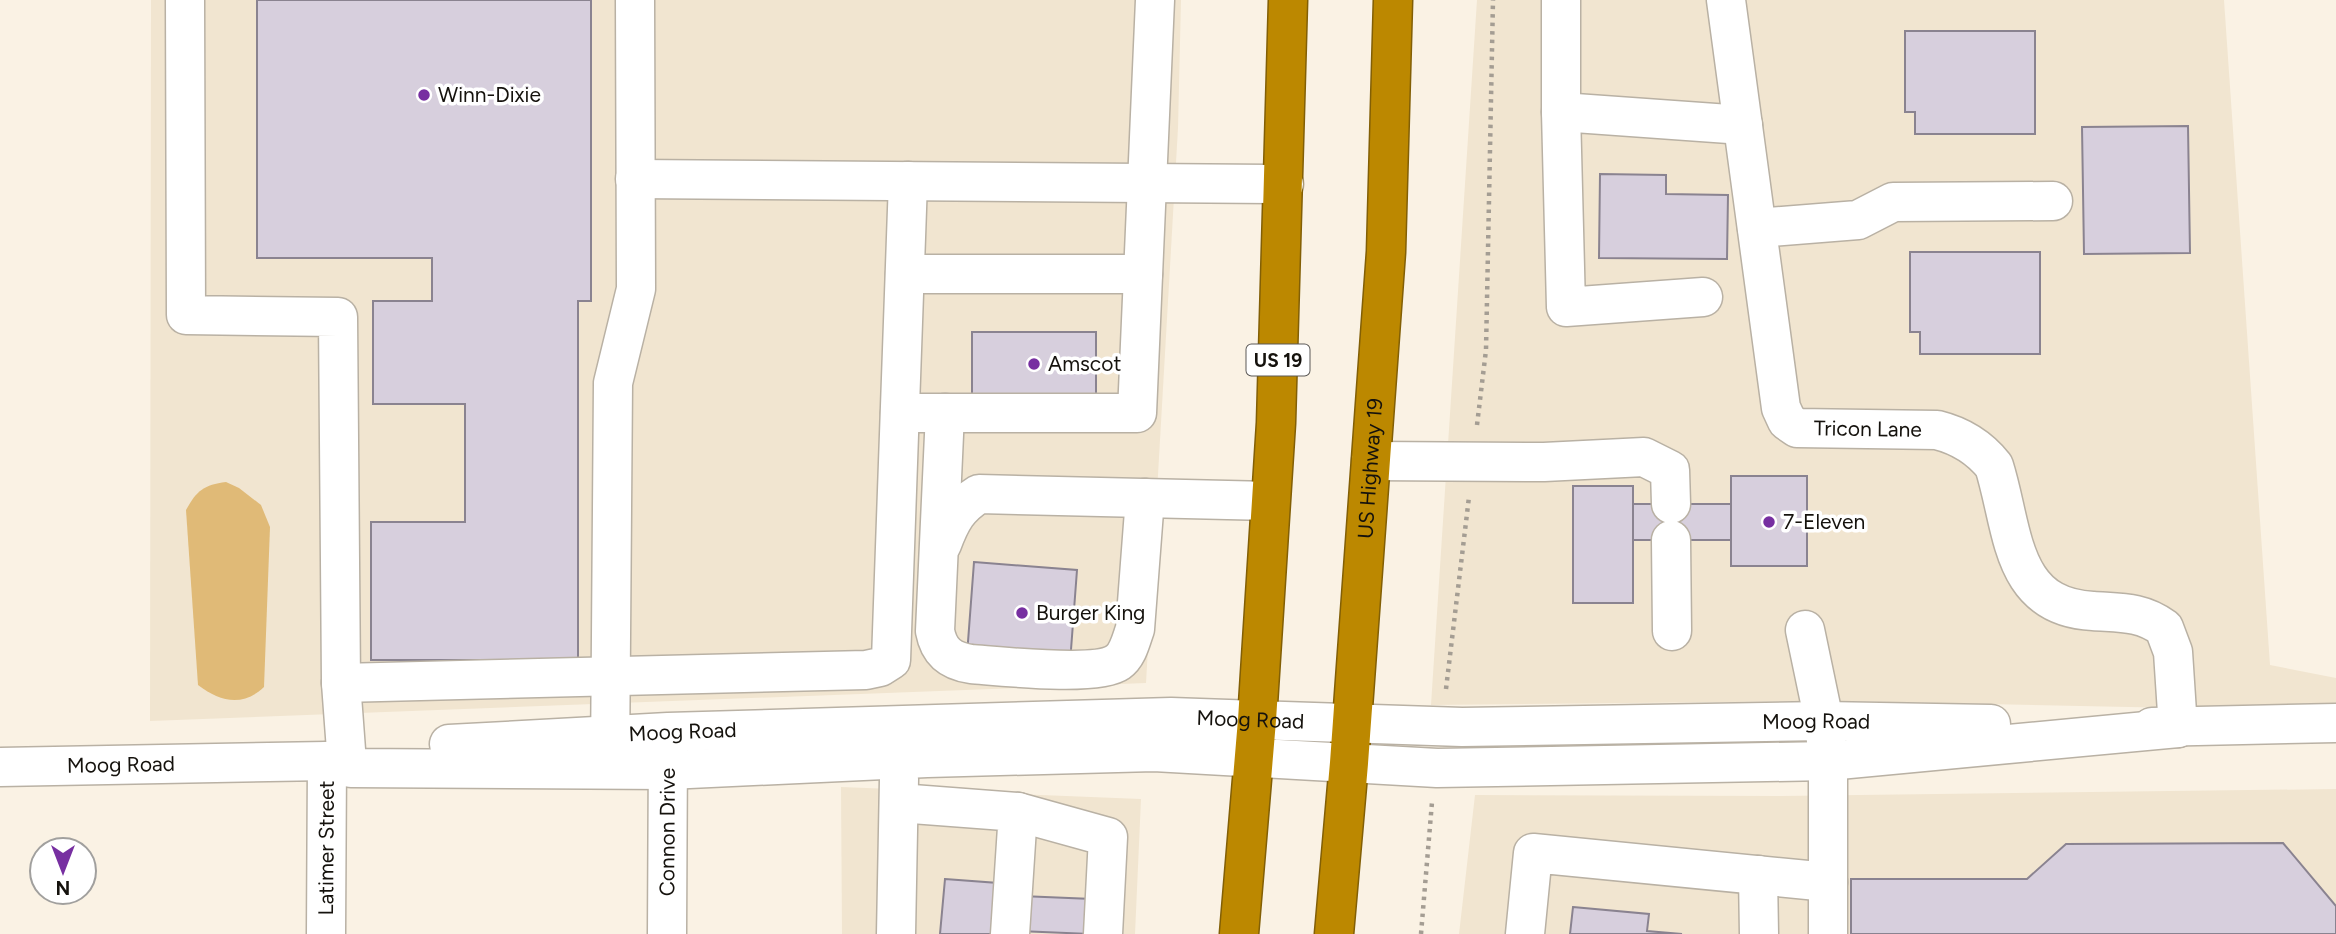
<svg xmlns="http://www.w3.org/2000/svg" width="2336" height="934" viewBox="0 0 2336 934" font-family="Figtree,sans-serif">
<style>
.built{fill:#f1e5d0}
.water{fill:#e0ba77}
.building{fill:#d7cfdd;stroke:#8a8390;stroke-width:2}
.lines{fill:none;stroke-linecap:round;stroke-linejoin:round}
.minor-casing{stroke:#b9b1a4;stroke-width:41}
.highway-casing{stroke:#825f05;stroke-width:41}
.path{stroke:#a49d93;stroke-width:4.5;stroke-dasharray:3.5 5;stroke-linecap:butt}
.minor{stroke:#fff;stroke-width:38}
.highway{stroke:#bc8800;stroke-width:38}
.poi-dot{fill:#772fa1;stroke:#fff;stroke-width:2.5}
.labels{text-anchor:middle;stroke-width:7;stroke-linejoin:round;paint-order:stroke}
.shield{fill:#fff;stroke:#5b5956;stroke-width:2}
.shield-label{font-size:19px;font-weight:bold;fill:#15120d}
.poi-label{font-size:21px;fill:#15120d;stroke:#fff;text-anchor:start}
.street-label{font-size:21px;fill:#15120d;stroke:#fff}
</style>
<rect width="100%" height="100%" fill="#faf2e4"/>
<!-- built -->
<g class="built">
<path d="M151 0H1181L1178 128 1146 683 150 721Z"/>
<path d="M1477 0H2224L2270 665 2336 678V703L2177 708 1842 701 1431 705Z"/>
<path d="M841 787 1141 799 1135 934H842Z"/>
<path d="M2336 789V934H1459L1475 795 1781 796Z"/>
</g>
<!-- water -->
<path class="water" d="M226 482 239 488 261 505 270 527 264 687C243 707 220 702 198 685L186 510C197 490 204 485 226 482Z"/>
<!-- building -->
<g class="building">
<path d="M257 0H591V301H578V660H371V522H465V404H373V301H432V258H257Z"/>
<path d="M1905 31H2035V134H1915V112H1905Z"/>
<path d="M2188 126 2190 253 2084 254 2082 127Z"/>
<path d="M1600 174 1666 175V194L1728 195 1727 259 1599 258Z"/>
<path d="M1910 252H2040V354H1920V332H1910Z"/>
<rect x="972" y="332" width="124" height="63"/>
<rect x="1731" y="476" width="76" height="90"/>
<rect x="1573" y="486" width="60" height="117"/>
<rect x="1633" y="504" width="98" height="36"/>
<path d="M974 562 1077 570 1070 663 967 655Z"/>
<path d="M2283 843 2336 906V934H1851V879H2027L2066 844Z"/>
<path d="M945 879 998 883 993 934H940Z"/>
<path d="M1021 896 1092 899 1090 934 1019 931Z"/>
<path d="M1573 907 1649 914 1647 931 1682 934H1570Z"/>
</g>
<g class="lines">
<!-- minor casing -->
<g class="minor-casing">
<g id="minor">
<path d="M185 0 186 315 338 317 341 683"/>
<path id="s1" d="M1726 0 1781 408 1787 421 1797 428 1937 430C1961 436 1979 447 1994 466 2014 529 2009 607 2093 611 2120 613 2141 611 2164 628L2173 652 2178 728"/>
<path d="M1561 112V0"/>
<path d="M635 179 1284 184"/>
<path d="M1757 228 1858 220 1893 202 2053 201"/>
<path d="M905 274H1143"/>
<path d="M1703 297 1566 307 1561 112 1743 125"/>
<path d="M900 413H1137L1155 0"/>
<path d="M945 413 935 631C939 652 950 661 971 664 999 666 1097 677 1118 662 1128 655 1131 640 1135 629L1145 498"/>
<path d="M1371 461 1544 462 1644 457 1670 470 1671 504"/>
<path d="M1671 540 1672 631"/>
<path d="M942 544C951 520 958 507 979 494L1270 501"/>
<path d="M1805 630 1824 721 1828 761V934"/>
<path d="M2152 727 2336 723"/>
<path id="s2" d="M449 744 668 732 1171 717 1462 727 1824 721 1991 724"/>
<path d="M346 750 341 683 866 670 880 667 891 660 908 181"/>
<path d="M610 762 613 383 636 289 635 0"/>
<path id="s3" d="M0 767 327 761 351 768 668 770 927 758 1154 752 1437 768 1828 761 2178 728"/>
<path d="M899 803 1018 812 1010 934"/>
<path d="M1018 812 1108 837 1103 934"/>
<path d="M1758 875 1759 934"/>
<path id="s4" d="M326 934 327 761"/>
<path id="s5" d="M667 934 668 744"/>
<path d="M896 934 899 779"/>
<path d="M1525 934 1533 853 1828 882"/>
</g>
</g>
<!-- highway casing -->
<g class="highway-casing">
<g id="highway">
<path d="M1239 934 1257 720 1276 423 1288 0"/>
<path id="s6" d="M1334 934 1349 763 1386 252 1393 0"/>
</g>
</g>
<!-- path -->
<g class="path">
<path d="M1477 425 1486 350 1493 0"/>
<path d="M1446 689 1469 497"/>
<path d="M1421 934 1432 802"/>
</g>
<!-- minor -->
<use href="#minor" class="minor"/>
<!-- highway -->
<use href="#highway" class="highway"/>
</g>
<!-- markers -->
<g class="poi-dot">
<circle cx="424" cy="95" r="7"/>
<circle cx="1034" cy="364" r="7"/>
<circle cx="1769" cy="522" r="7"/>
<circle cx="1022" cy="613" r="7"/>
</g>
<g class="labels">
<!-- shield labels -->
<rect class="shield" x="1246.5" y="344.5" width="63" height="31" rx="5"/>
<g class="shield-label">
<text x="1278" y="367">US 19</text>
</g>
<!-- poi labels -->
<g class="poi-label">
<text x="438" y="102">Winn-Dixie</text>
<text x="1048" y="371">Amscot</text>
<text x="1783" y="529">7-Eleven</text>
<text x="1036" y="620">Burger King</text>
</g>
<!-- street labels -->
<g class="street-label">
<text dy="7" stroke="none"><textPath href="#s1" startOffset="509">Tricon Lane</textPath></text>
<text dy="7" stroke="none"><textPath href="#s6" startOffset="467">US Highway 19</textPath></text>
<text dy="7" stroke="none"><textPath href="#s2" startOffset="802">Moog Road</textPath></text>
<text dy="7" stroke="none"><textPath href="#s2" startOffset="1368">Moog Road</textPath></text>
<text dy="7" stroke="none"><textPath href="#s2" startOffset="234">Moog Road</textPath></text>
<text dy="7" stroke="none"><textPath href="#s3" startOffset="121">Moog Road</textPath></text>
<text dy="7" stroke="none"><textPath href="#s5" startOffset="102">Connon Drive</textPath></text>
<text dy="7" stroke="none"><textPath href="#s4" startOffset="86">Latimer Street</textPath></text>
</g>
</g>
<!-- north arrow -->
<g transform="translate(63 871) rotate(180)"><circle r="33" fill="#ffffff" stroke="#a1a09e" stroke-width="2"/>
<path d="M0-5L12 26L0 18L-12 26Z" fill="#772fa1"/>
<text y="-10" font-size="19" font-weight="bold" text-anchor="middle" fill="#15120d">N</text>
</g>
</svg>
